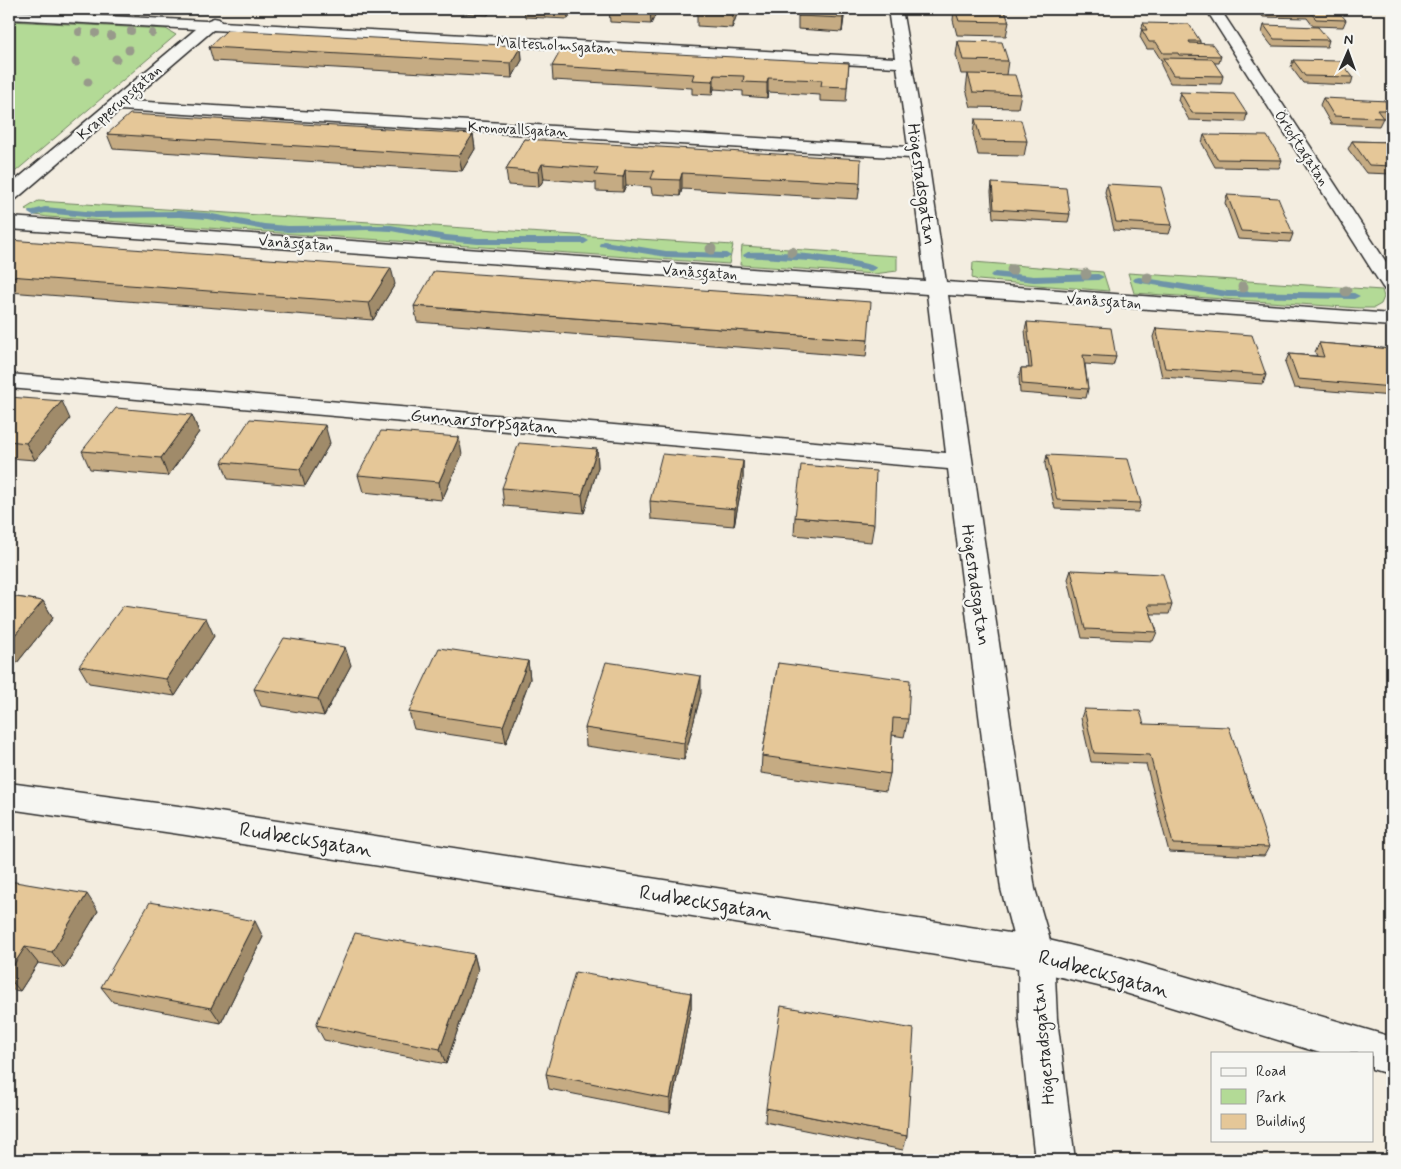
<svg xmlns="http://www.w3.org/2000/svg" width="1401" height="1169" viewBox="0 0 1401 1169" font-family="Mynerve,sans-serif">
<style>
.green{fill:#b3da96;stroke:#6f8260}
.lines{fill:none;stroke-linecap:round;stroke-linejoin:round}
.stream{fill:#6e93a8;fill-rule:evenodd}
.street-casing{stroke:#2b2b2b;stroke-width:3}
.secondary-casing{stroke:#2b2b2b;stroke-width:3}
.street{fill:#f6f6f2;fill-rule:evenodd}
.secondary{fill:#f6f6f2;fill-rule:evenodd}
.tree{fill:#989a8b}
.wall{fill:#c5ab83;stroke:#2b2b2b}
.shaded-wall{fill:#a08b6a;stroke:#2b2b2b}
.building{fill:#e5c798;stroke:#2b2b2b}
.labels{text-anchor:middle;stroke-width:4.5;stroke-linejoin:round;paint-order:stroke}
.far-street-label{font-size:15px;fill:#2b2b2b;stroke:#f6f6f2}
.street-label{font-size:18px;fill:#2b2b2b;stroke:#f6f6f2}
.near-street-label{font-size:21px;fill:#2b2b2b;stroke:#f6f6f2}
</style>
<rect width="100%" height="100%" fill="#f3ede0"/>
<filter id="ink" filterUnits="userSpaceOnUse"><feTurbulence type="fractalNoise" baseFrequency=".02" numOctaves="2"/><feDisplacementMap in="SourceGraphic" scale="10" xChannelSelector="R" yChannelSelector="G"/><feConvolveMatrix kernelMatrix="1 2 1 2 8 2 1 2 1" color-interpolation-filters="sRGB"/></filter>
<g filter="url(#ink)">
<!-- green -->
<g class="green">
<path d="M9 21 166 29 176 35 9 177Z"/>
<path d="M38 201 733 245 729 264 48 217 35 215 25 209Z"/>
<path d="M742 246 897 256V271L874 274 740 265Z"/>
<path d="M973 262 1103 272 1109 291 978 280 972 278Z"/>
<path d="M1128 273 1382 290 1384 297 1381 304 1374 308H1359L1134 293Z"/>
</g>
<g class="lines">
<!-- stream -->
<g class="stream">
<path d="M45 207 95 212 179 211 207 213 264 224 288 226 391 225 446 235 478 238H584L589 241 584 244H478L446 241 391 231 367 230 288 232 264 230 207 219 179 217 95 218 45 213 33 216 28 213 29 211Z"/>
<path d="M604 241 666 251 726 253 731 256 726 259 666 257 600 246 599 244Z"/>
<path d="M748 252C790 251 830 255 871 265L877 268 871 271 810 261 744 257 743 255Z"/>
<path d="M996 272 1034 276 1098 274 1104 277 1098 280 1034 282 992 277 990 275Z"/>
<path d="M1139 277 1227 291 1354 293 1360 296 1354 299 1227 297 1135 282 1133 280 1135 278Z"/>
</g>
<!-- street casing -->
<g class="street-casing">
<g id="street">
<path d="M888 9H902L927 153 946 282 1392 314V326L948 295 1035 889 1054 954 1057 1019 1075 1160H1035L1019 1019 1018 954 1001 889 948 469 9 388V374L946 453 927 294 9 229V217L925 281 910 158 120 110 16 199 9 200V186L196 29 9 19V11L206 21 214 18 219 19 221 22 895 58ZM213 30 897 67 908 147 130 101Z"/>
<path d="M1206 9H1220L1392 271V292L1385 290 1382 286Z"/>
</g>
</g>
<!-- secondary casing -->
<g class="secondary-casing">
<path id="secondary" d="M9 783 186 807 1036 937 1119 957 1392 1037V1075L1372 1069V1053H1320L1119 991 1036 971 186 835 9 809Z"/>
</g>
<!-- street -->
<use href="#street" class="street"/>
<!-- secondary -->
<use href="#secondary" class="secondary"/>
</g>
<!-- trees -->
<g class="tree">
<circle cx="131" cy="31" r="4"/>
<circle cx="79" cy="32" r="4"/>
<circle cx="96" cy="33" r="4"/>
<circle cx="152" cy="33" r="4"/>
<circle cx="111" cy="36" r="4"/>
<circle cx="129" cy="50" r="4.5"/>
<circle cx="116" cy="59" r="4.5"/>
<circle cx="76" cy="62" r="4.5"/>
<circle cx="88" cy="82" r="4.5"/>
<circle cx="711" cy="249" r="5.5"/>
<circle cx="792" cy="252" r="5.5"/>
<circle cx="1012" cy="270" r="5.5"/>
<circle cx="1086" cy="274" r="5.5"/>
<circle cx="1148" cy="278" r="5.5"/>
<circle cx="1243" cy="287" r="5.5"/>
<circle cx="1346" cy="291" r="5.5"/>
</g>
<!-- wall -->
<g class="wall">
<path d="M365 9H409L407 11Z"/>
<path d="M442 9H492L488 15 442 12Z"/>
<path d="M524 9H574L568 19 525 17Z"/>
<path d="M609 9H658L651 24 610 22Z"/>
<path d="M954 9H1004L1009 22 1006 36 957 35 953 20Z"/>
<path d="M1137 9H1180L1179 13 1139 12Z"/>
<path d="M1248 9H1323L1325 11 1346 20 1343 27 1313 26 1307 18 1263 17 1258 9Z"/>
<path d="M697 13 737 14 732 28 697 26Z"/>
<path d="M798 16 844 17 842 32 798 29Z"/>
<path d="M1143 23 1200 41V43L1221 56 1219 63H1214L1223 76 1221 84 1170 83 1161 65 1162 60H1161L1154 49H1147L1140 37Z"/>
<path d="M1264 25 1329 40 1327 47 1272 46 1262 33Z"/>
<path d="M958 41 1008 61 1006 75 1021 94 1018 108 971 107 966 89 968 74H961L956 55Z"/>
<path d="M521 46 522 60 512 78 213 61 209 47Z"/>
<path d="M1293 60 1353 77 1351 85 1303 83 1291 67Z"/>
<path d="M849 63 846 102 820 101V95L768 92 767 98 743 96V91L714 89 712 95 692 94V88L553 80 552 66Z"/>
<path d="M1180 92 1247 114 1245 122 1189 120 1178 100Z"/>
<path d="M1323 98 1392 107V118H1383L1379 126 1331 124 1320 105Z"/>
<path d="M975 119 1027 141 1024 156 978 155 973 134Z"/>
<path d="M107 134H473L475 149 462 171 113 149Z"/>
<path d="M1204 135 1282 160 1279 168 1215 167 1202 143Z"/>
<path d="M524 139 860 183 858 199 682 189 680 196 652 194 651 187 626 185 623 192 596 191V183L544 179 539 187 508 185 506 169Z"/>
<path d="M1352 141 1392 142V174L1366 173 1348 149Z"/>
<path d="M992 183 1070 214 1068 222 993 218 991 192Z"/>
<path d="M1107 184 1172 225 1169 234 1114 230 1105 192Z"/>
<path d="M1227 195 1293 234 1290 242 1238 239 1225 203Z"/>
<path d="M9 240 395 284 373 320 9 292Z"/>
<path d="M414 306 868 340 866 357 417 322Z"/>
<path d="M1027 322 1116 357 1113 366 1085 364 1088 389 1086 398 1020 393 1019 377 1021 368H1029L1025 330Z"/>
<path d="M1156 328 1266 375 1263 384 1162 377 1153 337Z"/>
<path d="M1319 343 1392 349V396L1294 388 1285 363 1289 354 1317 356 1315 352Z"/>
<path d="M9 397 70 419 35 460 9 458Z"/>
<path d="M192 415 199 432 168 476 90 469 82 451Z"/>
<path d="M330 443 305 486 228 479 222 462Z"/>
<path d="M597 449 598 467 584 513 504 506 502 488Z"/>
<path d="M462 455 442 500 363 492 358 475Z"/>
<path d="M1047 455 1141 503 1138 512 1055 509 1045 464Z"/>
<path d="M743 461V478L734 526 651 519 650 501Z"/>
<path d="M795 517 874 524 871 542 794 535Z"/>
<path d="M1071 570 1172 605 1169 614H1151L1157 632 1153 641 1082 638 1068 579Z"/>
<path d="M9 596 43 601 53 618 12 669H9Z"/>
<path d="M214 636 175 696 89 683 79 666Z"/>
<path d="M528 661 530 679 506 743 414 729 409 712Z"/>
<path d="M778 663 908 719 904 737 892 735 890 774 886 791 761 773 762 756Z"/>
<path d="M351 665 324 716 261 706 254 689Z"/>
<path d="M701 693 684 760 586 746 585 728Z"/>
<path d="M1084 709 1144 724 1269 847 1264 856 1169 852 1146 764 1091 762 1081 718Z"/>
<path d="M1392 763V800L1389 767Z"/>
<path d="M9 881 98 911 64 968 38 963 20 991 9 989Z"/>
<path d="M263 937 221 1023 113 1002 101 987Z"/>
<path d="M474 954 478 970 446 1064 324 1040 316 1025Z"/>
<path d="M691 993V1008L670 1113 549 1089 546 1074Z"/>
<path d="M766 1108 907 1136 903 1150 765 1122Z"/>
<path d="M1173 1155 1247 1160H1169Z"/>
</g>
<!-- shaded-wall -->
<g class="shaded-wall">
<path d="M487 9H492L488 15Z"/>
<path d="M567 9H574L568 19Z"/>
<path d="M651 9H658L651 24 650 10Z"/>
<path d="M734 9H737V14L732 28 733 14Z"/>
<path d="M844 9V17L842 32 843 18Z"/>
<path d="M521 46 522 60 512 78 511 63Z"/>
<path d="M714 75V89L712 95 713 81Z"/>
<path d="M768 78V92L767 98V83Z"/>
<path d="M473 134 475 149 462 171 459 156Z"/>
<path d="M542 164 544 179 539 187 538 172Z"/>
<path d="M625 170 626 185 623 192V177Z"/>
<path d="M682 173V189L680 196V180Z"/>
<path d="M391 268 395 284 373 320 369 303Z"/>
<path d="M62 401 70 419 35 460 26 443Z"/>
<path d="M192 415 199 432 168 476 161 458Z"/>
<path d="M325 425 330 443 305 486 300 469Z"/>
<path d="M459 437 462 455 442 500 439 482Z"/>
<path d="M597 449 598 467 584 513 582 495Z"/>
<path d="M743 461V478L734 526 735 509Z"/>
<path d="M43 601 53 618 12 669 9 663V642Z"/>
<path d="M206 618 214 636 175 696 166 679Z"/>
<path d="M345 647 351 665 324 716 318 699Z"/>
<path d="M528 661 530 679 506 743 503 726Z"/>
<path d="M701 676V693L684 760V743Z"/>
<path d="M87 894 98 911 64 968 52 952Z"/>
<path d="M255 921 263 937 221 1023 211 1008Z"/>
<path d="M25 947 38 963 20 991 9 978V972Z"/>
<path d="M474 954 478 970 446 1064 440 1049Z"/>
<path d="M691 993V1008L670 1113V1099Z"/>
</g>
<!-- building -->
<g class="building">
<path d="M621 9H651L650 10Z"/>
<path d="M698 9H734L733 14 697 13Z"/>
<path d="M800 9H844L843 18 798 16Z"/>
<path d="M955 9H1004L1009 22 959 21Z"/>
<path d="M1264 9H1323L1325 11 1339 12 1346 20 1316 19 1309 11 1265 10Z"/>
<path d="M1143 23 1189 24 1200 41H1189L1190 43 1212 44 1221 56 1179 55 1178 53H1163L1156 42H1149L1142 30H1147Z"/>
<path d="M1264 25 1318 27 1329 40 1274 39Z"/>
<path d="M227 30 521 46 511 63 209 47Z"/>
<path d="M958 41 1002 42 1008 61 963 60Z"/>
<path d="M562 48 849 63 847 87 821 86 822 80 768 78 767 83 743 82 744 76 714 75 713 81 692 80 694 74 552 66Z"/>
<path d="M1163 58 1212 59 1223 76 1173 75Z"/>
<path d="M1293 60 1340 61 1353 77 1305 76Z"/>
<path d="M968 74 1015 75 1021 94 973 92Z"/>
<path d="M1180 92 1234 94 1247 114 1192 113Z"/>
<path d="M1323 98 1388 101 1392 107V110H1377L1383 118 1334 116Z"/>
<path d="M130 114 473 134 459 156 107 134Z"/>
<path d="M975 119 1021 120 1027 141 981 140Z"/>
<path d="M1204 135 1267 136 1282 160 1217 159Z"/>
<path d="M524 139 861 159 860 183 682 173 680 180 651 179 654 171 625 170 623 177 595 175 598 168 542 164 538 172 506 169Z"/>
<path d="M1352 141 1392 142V166L1369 165Z"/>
<path d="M992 183 1066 188 1070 214 994 209Z"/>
<path d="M1107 184 1161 187 1172 225 1116 222Z"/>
<path d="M1227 195 1278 198 1293 234 1241 231Z"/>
<path d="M9 240 391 268 369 303 9 276Z"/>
<path d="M434 271 871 302 868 340 414 306Z"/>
<path d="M1027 322 1111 328 1116 357 1083 355 1088 389 1022 384 1021 368H1032Z"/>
<path d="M1156 328 1252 335 1266 375 1165 368Z"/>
<path d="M1319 343 1392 349V387L1298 379 1289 354 1324 357Z"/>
<path d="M9 397 62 401 26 443 9 441Z"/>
<path d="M116 408 192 415 161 458 82 451Z"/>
<path d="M250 419 325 425 300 469 222 462Z"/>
<path d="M381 431 459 437 439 482 358 475Z"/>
<path d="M519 443 597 449 582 495 502 488Z"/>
<path d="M662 454 743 461 735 509 650 501Z"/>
<path d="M1047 455 1128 459 1141 503 1057 500Z"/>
<path d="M801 465 876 471 874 524 795 517Z"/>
<path d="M1071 570 1163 574 1172 605H1148L1157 632 1085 629Z"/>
<path d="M9 596 43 601 9 642Z"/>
<path d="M123 606 206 618 166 679 79 666Z"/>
<path d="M284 638 345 647 318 699 254 689Z"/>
<path d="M439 648 528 661 503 726 409 712Z"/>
<path d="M606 662 701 676 684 743 585 728Z"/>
<path d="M778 663 910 680 908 719 893 718 890 774 762 756Z"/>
<path d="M1084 709 1140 711 1144 724 1229 727 1269 847 1173 844 1150 755 1094 753Z"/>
<path d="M9 881 87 894 52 952 25 947 9 972Z"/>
<path d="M150 902 255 921 211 1008 101 987Z"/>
<path d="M355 933 474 954 440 1049 316 1025Z"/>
<path d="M575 972 691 993 670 1099 546 1074Z"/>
<path d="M781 1006 914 1029 907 1136 766 1108Z"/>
<path d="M1173 1155 1247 1160H1174Z"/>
</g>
</g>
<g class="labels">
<!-- far-street labels -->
<g class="far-street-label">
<text transform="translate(556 45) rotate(3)" y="5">Maltesholmsgatan</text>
<text transform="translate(119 102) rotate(-41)" y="5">Krapperupsgatan</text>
<text transform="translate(518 129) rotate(3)" y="5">Kronovallsgatan</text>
<text transform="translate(1302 148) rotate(57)" y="5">Örtoftagatan</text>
<text transform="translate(296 243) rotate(4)" y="5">Vanåsgatan</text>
<text transform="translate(700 272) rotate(4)" y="5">Vanåsgatan</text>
<text transform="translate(1104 301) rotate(4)" y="5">Vanåsgatan</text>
</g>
<!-- street labels -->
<g class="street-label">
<text transform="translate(922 184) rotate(82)" y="6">Högestadsgatan</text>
<text transform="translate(484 421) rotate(5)" y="6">Gunnarstorpsgatan</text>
<text transform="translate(976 585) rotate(82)" y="6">Högestadsgatan</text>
<text transform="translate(1043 1044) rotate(-95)" y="6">Högestadsgatan</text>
</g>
<!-- near-street labels -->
<g class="near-street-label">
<text transform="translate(306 839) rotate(9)" y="7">Rudbecksgatan</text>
<text transform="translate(706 902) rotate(9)" y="7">Rudbecksgatan</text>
<text transform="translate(1104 973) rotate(15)" y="7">Rudbecksgatan</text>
</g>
</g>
<!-- margin -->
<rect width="1401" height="1169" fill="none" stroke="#f6f6f2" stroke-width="30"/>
<rect x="15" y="15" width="1371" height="1139" fill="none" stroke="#2b2b2b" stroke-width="2" filter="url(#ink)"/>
<!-- legend -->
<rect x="1211" y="1052" width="162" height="90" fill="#f6f6f2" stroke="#a5a5a2"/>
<rect x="1221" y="1068" width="25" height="8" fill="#f6f6f2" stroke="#a5a5a2"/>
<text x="1256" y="1076" font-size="15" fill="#2b2b2b">Road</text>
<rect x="1221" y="1089" width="25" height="15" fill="#b3da96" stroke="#a5a5a2"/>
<text x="1256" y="1102" font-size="15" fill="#2b2b2b">Park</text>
<rect x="1221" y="1114" width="25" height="15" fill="#e5c798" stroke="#a5a5a2"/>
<text x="1256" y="1126" font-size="15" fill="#2b2b2b">Building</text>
<!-- north arrow -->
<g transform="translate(1348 52) rotate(2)" stroke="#f6f6f2" stroke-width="4" paint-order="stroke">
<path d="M0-4L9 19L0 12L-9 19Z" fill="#2b2b2b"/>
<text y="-8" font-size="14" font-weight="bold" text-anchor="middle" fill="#2b2b2b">N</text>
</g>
</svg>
